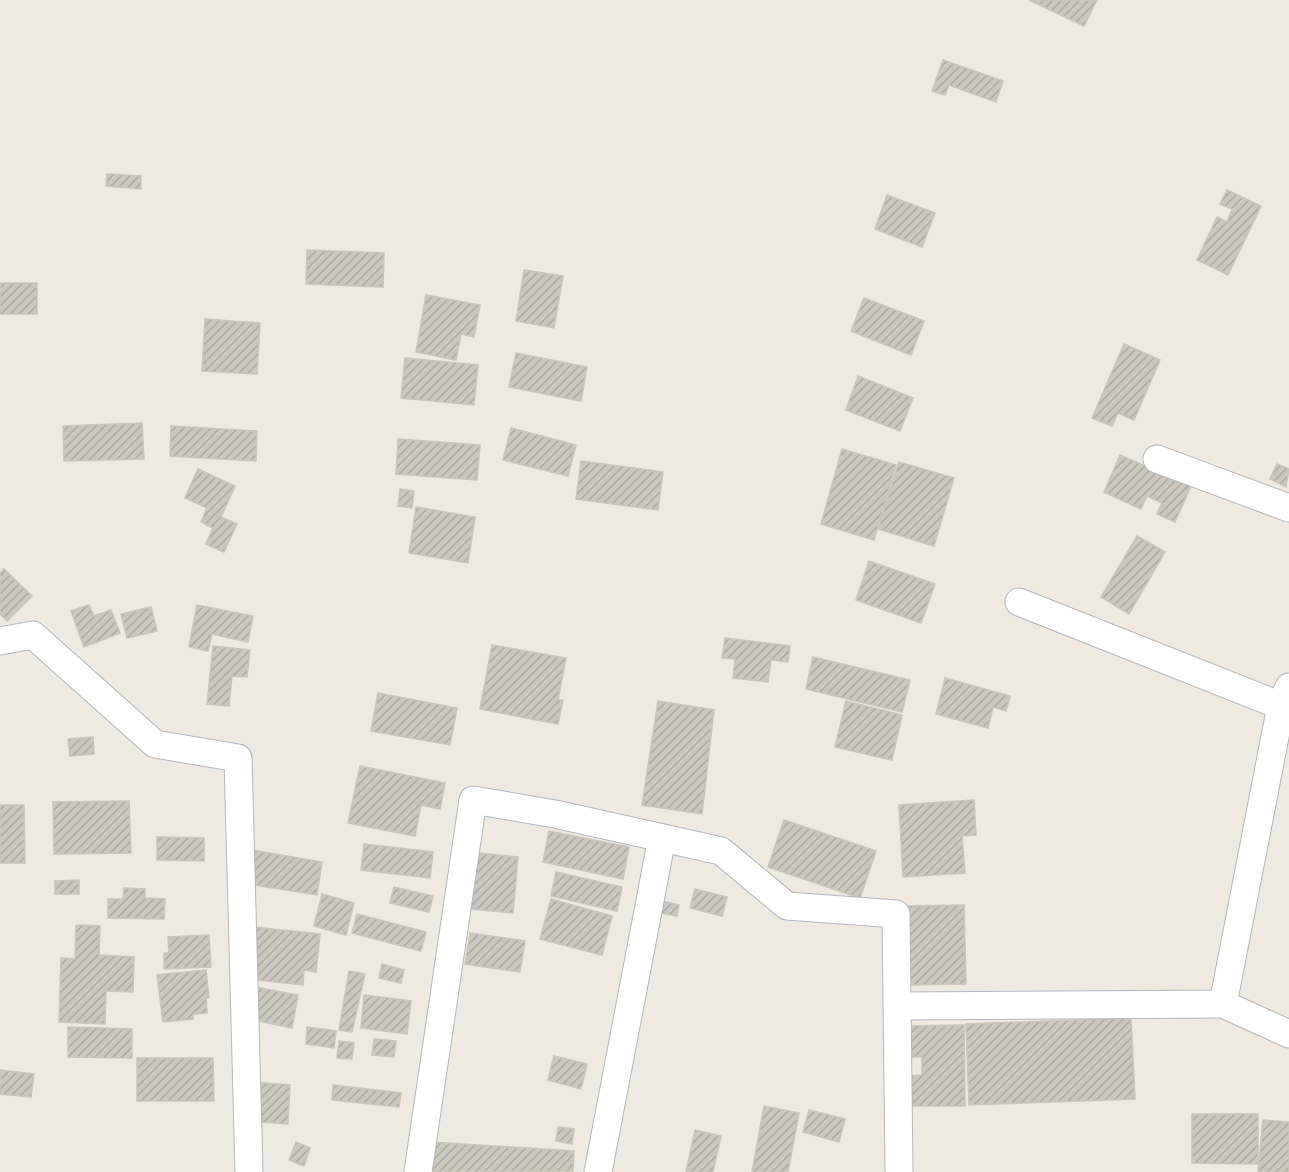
<svg xmlns="http://www.w3.org/2000/svg" width="1289" height="1172" viewBox="0 0 1289 1172" font-family="Quicksand,sans-serif">
<style>
.building{fill:url(#building-hatch);stroke:#cbc5ba;stroke-width:1.5}
.lines{fill:none;stroke-linecap:round;stroke-linejoin:round}
.street-casing{stroke:#b4b7c1;stroke-width:29}
.street{stroke:#fff;stroke-width:27}
</style>
<defs>
<pattern id="building-hatch" width="6" height="6" patternUnits="userSpaceOnUse" patternTransform="scale(1.5)"><rect width="6" height="6" fill="#cbc7bf"/><path d="M-1 1l2-2M0 6l6-6M5 7l2-2" fill="none" stroke="#afaba4"/></pattern>
</defs>
<rect width="100%" height="100%" fill="#efe9e1"/>
<!-- building -->
<g class="building">
<path d="M1029 0H1097L1084 26Z"/>
<path d="M943 60 1003 81 996 102 949 85 945 95 932 91Z"/>
<path d="M107 174 141 176V189L106 186Z"/>
<path d="M1227 190 1261 206 1228 275 1197 260 1217 217 1227 222 1232 209 1220 204Z"/>
<path d="M887 195 935 213 922 247 875 229Z"/>
<path d="M307 250 384 253 383 287 306 284Z"/>
<path d="M524 270 563 276 554 328 516 321Z"/>
<rect x="0" y="283" width="37" height="31"/>
<path d="M426 295 480 305 474 337 461 334 456 360 416 352Z"/>
<path d="M864 298 924 321 911 355 851 331Z"/>
<path d="M205 319 260 323 257 374 202 371Z"/>
<path d="M1124 344 1160 360 1134 420 1118 413 1112 426 1092 418Z"/>
<path d="M516 353 587 367 581 401 509 387Z"/>
<path d="M405 358 478 365 474 405 401 398Z"/>
<path d="M858 376 913 398 900 431 846 410Z"/>
<path d="M142 423 144 459 64 461 63 426Z"/>
<path d="M171 426 257 431 256 461 170 456Z"/>
<path d="M511 428 576 445 568 476 503 460Z"/>
<path d="M398 439 480 445 477 480 396 474Z"/>
<path d="M842 449 896 465 874 540 821 524Z"/>
<path d="M1120 455 1191 486 1175 522 1157 514 1162 503 1147 496 1141 509 1104 492Z"/>
<path d="M581 461 663 472 658 510 576 499Z"/>
<path d="M899 462 954 478 934 546 878 529Z"/>
<path d="M1277 464 1289 469 1286 487 1270 479Z"/>
<path d="M198 469 235 486 221 517 237 524 224 552 206 544 213 528 201 522 207 508 185 498Z"/>
<path d="M400 489 414 491 412 508 398 506Z"/>
<path d="M416 507 475 517 468 563 409 553Z"/>
<path d="M1137 536 1165 552 1129 614 1101 597Z"/>
<path d="M869 561 935 584 921 623 856 600Z"/>
<path d="M4 569 32 596 7 621 0 614V573Z"/>
<path d="M89 605 94 616 111 610 120 633 84 647 71 611Z"/>
<path d="M197 605 253 616 248 642 212 634 208 651 189 647Z"/>
<path d="M151 607 157 631 127 638 121 614Z"/>
<path d="M725 638 790 646 788 662 771 660 768 682 733 678 735 659 722 658Z"/>
<path d="M492 645 566 658 558 700H563L558 724 480 709Z"/>
<path d="M213 646 250 650 247 677 232 676 229 706 207 704Z"/>
<path d="M813 657 910 680 902 712 806 689Z"/>
<path d="M945 678 1010 696 1006 711 993 707 988 728 936 714Z"/>
<path d="M378 693 457 708 450 745 371 731Z"/>
<path d="M658 701 714 710 702 814 642 805Z"/>
<path d="M846 701 902 715 892 760 835 747Z"/>
<path d="M93 737 94 754 70 756 68 739Z"/>
<path d="M360 766 445 783 440 809 421 805 415 836 348 823Z"/>
<path d="M974 800 976 835 962 836 965 873 903 877 899 805Z"/>
<path d="M129 801 131 853 54 854 53 802Z"/>
<path d="M0 805H24L25 863H0Z"/>
<path d="M784 820 876 851 860 898 768 867Z"/>
<path d="M549 831 629 847 623 879 543 862Z"/>
<path d="M157 837 204 838V861L157 860Z"/>
<path d="M364 844 433 852 430 878 361 870Z"/>
<path d="M241 848 322 862 317 895 235 882Z"/>
<path d="M467 852 518 857 513 913 462 908Z"/>
<path d="M556 872 622 887 617 911 551 896Z"/>
<path d="M79 880V894H55V881Z"/>
<path d="M394 887 433 896 429 912 390 903Z"/>
<path d="M124 888 145 889V898L165 899 164 919 108 918V899H123Z"/>
<path d="M695 889 727 897 722 916 690 908Z"/>
<path d="M322 894 354 903 346 935 314 926Z"/>
<path d="M551 899 612 916 602 955 540 939Z"/>
<path d="M663 901 679 905 677 916 661 913Z"/>
<path d="M964 905 966 984 906 985 904 906Z"/>
<path d="M357 914 426 932 421 951 352 933Z"/>
<path d="M79 925 100 926 99 955 134 957 133 992 106 991 105 1024 59 1022 61 958 75 959 76 926Z"/>
<path d="M245 926 320 934 316 972 304 970 303 985 239 978Z"/>
<path d="M470 933 525 941 520 972 465 964Z"/>
<path d="M209 935 211 967 164 969V953H169L168 937Z"/>
<path d="M382 964 404 970 401 983 379 978Z"/>
<path d="M206 970 209 998H206L207 1013 193 1014V1019L163 1022 157 975Z"/>
<path d="M349 971 365 974 352 1032 339 1030Z"/>
<path d="M250 986 298 995 292 1028 244 1018Z"/>
<path d="M364 995 411 1001 407 1034 361 1028Z"/>
<path d="M1131 1018 1135 1099 969 1105 966 1024Z"/>
<path d="M964 1025 965 1106H908V1076L922 1075V1057H907L906 1026Z"/>
<path d="M68 1027 132 1029V1058L68 1057Z"/>
<path d="M307 1027 336 1031 334 1048 306 1044Z"/>
<path d="M374 1039 396 1041 394 1057 372 1055Z"/>
<path d="M339 1041 354 1043 352 1059 337 1058Z"/>
<path d="M554 1056 587 1064 581 1089 548 1080Z"/>
<path d="M137 1058H213L214 1101H137Z"/>
<path d="M0 1070 34 1074 31 1097 0 1094Z"/>
<path d="M250 1082 290 1085 288 1124 247 1121Z"/>
<path d="M333 1085 401 1093 399 1107 332 1100Z"/>
<path d="M764 1106 799 1113 788 1172H752Z"/>
<path d="M809 1110 845 1119 839 1142 803 1132Z"/>
<path d="M1192 1114H1258V1164L1192 1163Z"/>
<path d="M1263 1120 1289 1122V1172H1258Z"/>
<path d="M558 1127 574 1129 572 1144 556 1141Z"/>
<path d="M695 1130 721 1136 713 1172H686Z"/>
<path d="M296 1142 310 1148 304 1166 289 1160Z"/>
<path d="M430 1142 574 1151 573 1171 428 1172Z"/>
</g>
<g class="lines">
<!-- street casing -->
<g class="street-casing">
<g id="street">
<path d="M1157 459 1289 508"/>
<path d="M1019 602 1289 709"/>
<path d="M0 641 33 635 155 744 238 758 249 1172"/>
<path d="M1223 1004 1289 1034"/>
<path d="M899 1006 1223 1004 1281 706 1289 687"/>
<path d="M418 1172 473 800 555 814 721 851 787 906 896 914 899 1172"/>
<path d="M598 1172 662 838"/>
</g>
</g>
<!-- street -->
<use href="#street" class="street"/>
</g>
</svg>
